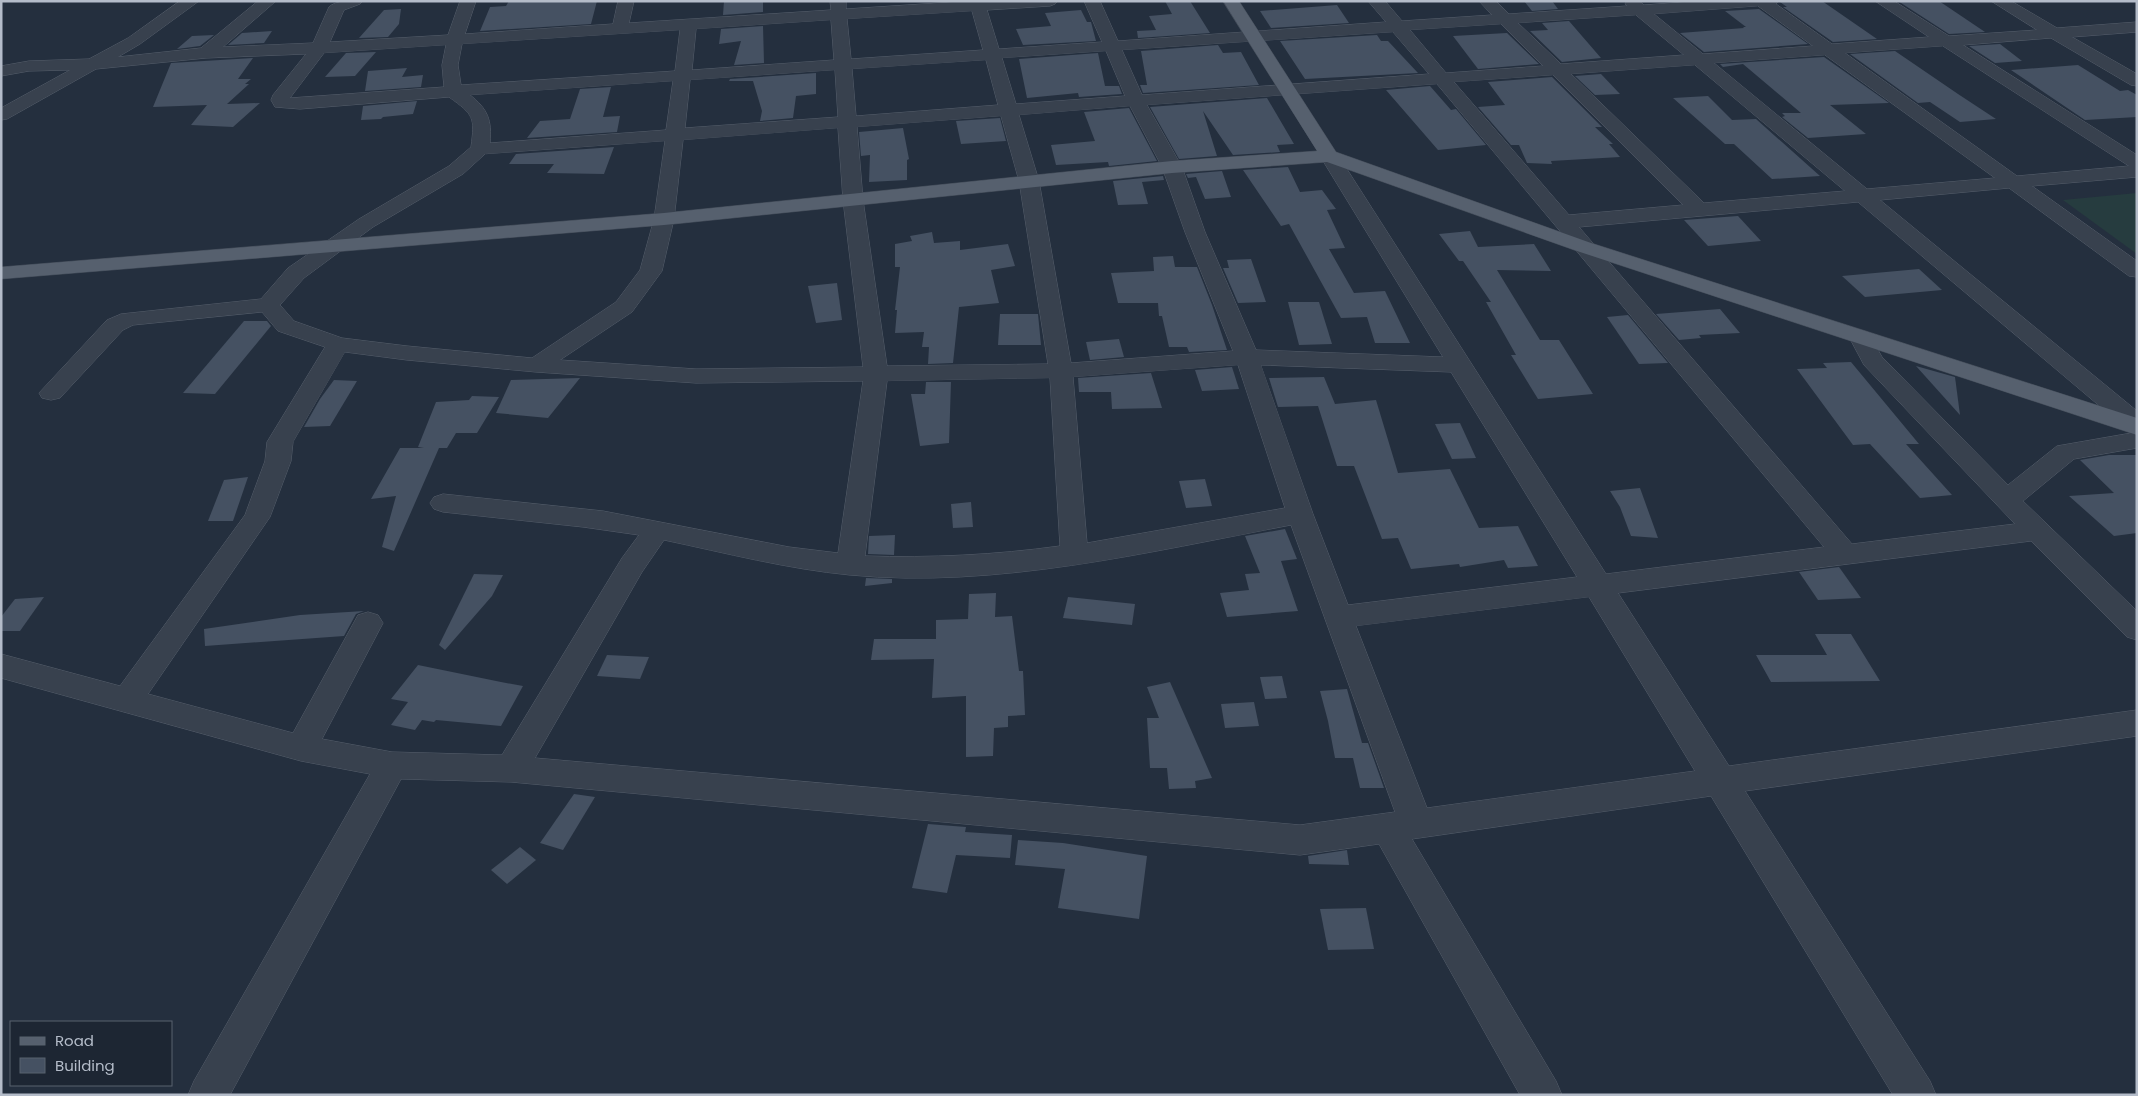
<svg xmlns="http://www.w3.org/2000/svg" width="2138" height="1096" viewBox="0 0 2138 1096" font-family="Poppins,sans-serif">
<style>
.green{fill:#263c3f}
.building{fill:#455162}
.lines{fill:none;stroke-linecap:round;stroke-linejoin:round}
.minor-casing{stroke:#565f6c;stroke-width:1}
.major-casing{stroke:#414a57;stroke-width:1}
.minor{fill:#38414e;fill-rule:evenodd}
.major{fill:#56606e;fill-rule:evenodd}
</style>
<rect width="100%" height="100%" fill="#242f3e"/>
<!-- green -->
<path class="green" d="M2137 193V254L2063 200Z"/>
<!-- building -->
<g class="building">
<path d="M509 1H597L591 24 480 31 490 7 506 6Z"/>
<path d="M724 1H763V12L723 15Z"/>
<path d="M1165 1H1190L1210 33 1138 38 1137 31 1156 30 1149 16 1172 14Z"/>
<path d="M1524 1H1552L1558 9 1532 11Z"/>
<path d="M1822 1 1877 39 1833 42 1783 7H1787L1780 2Z"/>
<path d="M1898 1H1939L1985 32 1949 34Z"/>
<path d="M1337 5 1349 23 1271 28 1260 11Z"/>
<path d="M401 9 399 24 388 37 359 38 384 10Z"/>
<path d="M1759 9 1808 44 1704 52 1680 33 1744 28 1743 27H1746L1725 11Z"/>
<path d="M1081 10 1087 22H1091L1096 41 1023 45 1016 29 1051 26 1045 13Z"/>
<path d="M1569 21 1601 58 1562 62 1530 31 1548 30 1542 23Z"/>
<path d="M763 26 764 63 734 65 741 41 719 44 721 29Z"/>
<path d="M272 31 264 43 228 45 242 33Z"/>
<path d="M1507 33 1539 64 1478 69 1453 36Z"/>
<path d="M214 35 200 46 177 49 192 36Z"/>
<path d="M1377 35 1381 41H1388L1418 73 1305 79 1280 41Z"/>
<path d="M2000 44 2022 61 1995 63 1969 46Z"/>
<path d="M1218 45 1223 53 1241 52 1259 85 1143 93 1140 85H1147L1141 51Z"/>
<path d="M1895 51 1958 94 1996 119 1960 122 1930 102 1918 103 1850 54Z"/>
<path d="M376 52 355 76 325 77 346 53Z"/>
<path d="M1098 53 1105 86H1119L1122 94 1079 97 1078 93 1027 98 1019 59Z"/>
<path d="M1824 57 1889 103 1830 105 1866 134 1808 138 1782 117 1785 116 1782 113H1801L1743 64 1723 67 1720 64Z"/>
<path d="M253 58 238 79H251L245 84H249L227 104 260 103 233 127 191 125 207 105 153 107 171 63Z"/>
<path d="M2078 65 2120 91 2128 90 2137 95V117L2085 120 2011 70Z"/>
<path d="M407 68 402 77 423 75 421 87 365 91 368 71Z"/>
<path d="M816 73V94L796 96 793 118 760 121 762 111 753 81H729L730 79Z"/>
<path d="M1601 74 1620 94 1595 95 1575 76Z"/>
<path d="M1552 77 1602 127H1595L1613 144H1609L1620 157 1551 161 1552 164 1527 163 1519 145H1511L1478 107 1505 105 1488 82Z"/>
<path d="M1430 86 1451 110 1456 109 1486 145 1438 150 1386 90Z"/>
<path d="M611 87 603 117 620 116 617 132 527 138 540 121 570 119 580 89Z"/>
<path d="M1708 96 1732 120 1756 119 1820 176 1772 179 1734 144H1725L1673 98Z"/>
<path d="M1267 98 1294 144 1277 145 1280 152 1233 155 1203 111 1217 156 1179 159 1150 107Z"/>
<path d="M417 101 413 114 383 117 381 119 361 120 363 106Z"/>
<path d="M1129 108 1157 161 1109 166 1108 162 1056 165 1051 145 1095 141 1084 112Z"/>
<path d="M1000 118 1006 141 961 144 956 121Z"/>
<path d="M903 128 909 159 907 160V180L869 182 870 155 861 156 859 132Z"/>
<path d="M614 147 604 174 547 173 554 164H509L516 154Z"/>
<path d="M1288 167 1300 192 1322 190 1336 209 1327 210 1345 248 1329 249 1354 293 1385 291 1410 343H1375L1367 317 1341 318 1289 224 1281 226 1243 170Z"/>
<path d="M1222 171 1231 197 1205 199 1196 177 1188 178 1186 174Z"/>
<path d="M1163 176 1164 180 1142 182 1148 204 1118 205 1113 181Z"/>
<path d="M1738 216 1761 241 1708 246 1684 220Z"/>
<path d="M1470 231 1478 247 1534 244 1551 271 1497 270 1540 340H1559L1593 394 1538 399 1511 355H1516L1486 302H1491L1463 261H1459L1439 234Z"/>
<path d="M932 232 934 243 960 241V250L1008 244 1015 266 991 270 999 303 959 307 953 363 928 364 929 347H922L924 332 895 333 897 310H895L900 267H895V244L912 241 910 236Z"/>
<path d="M1173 256 1175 267H1197L1212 305 1227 350 1189 352 1187 347H1169L1162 316H1159L1158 303H1118L1111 273 1154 271 1153 257Z"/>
<path d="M1251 259 1266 302 1238 303 1223 268H1229L1227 260Z"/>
<path d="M1919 269 1942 290 1865 297 1842 276Z"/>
<path d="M837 283 842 320 816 323 808 286Z"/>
<path d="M1288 302H1319L1332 344 1299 345Z"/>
<path d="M1720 309 1740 333 1699 335 1701 338 1679 340 1656 314Z"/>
<path d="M1000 314H1038L1041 345H998Z"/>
<path d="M1628 315 1668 363 1639 364 1607 317Z"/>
<path d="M244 321H267L271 326 215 394 183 393Z"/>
<path d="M1119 339 1124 357 1090 360 1086 342Z"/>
<path d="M1851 362 1919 444H1906L1952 495 1920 498 1870 444 1853 445 1797 369 1827 368 1823 363Z"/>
<path d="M1916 366 1955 377 1960 415Z"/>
<path d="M1232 367 1239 389 1202 391 1195 370Z"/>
<path d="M1151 373 1162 408 1112 409 1111 392H1079L1078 378Z"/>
<path d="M1324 377 1335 404 1376 400 1398 473 1450 469 1479 528 1518 526 1538 566 1508 568 1504 560 1460 567 1459 564 1411 569 1398 538 1382 539 1354 466H1337L1318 406 1278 407 1269 378Z"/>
<path d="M580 378 548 418 496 413 511 380Z"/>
<path d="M334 380 357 381 330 426 304 427 320 399Z"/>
<path d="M926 382H951L949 443 920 446 911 394H925Z"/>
<path d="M472 396 499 397 477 433H456L447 448H439L394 551 382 547 396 496 371 499 400 448H424L418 447 436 402 469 400Z"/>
<path d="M1460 423 1476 458 1452 459 1435 424Z"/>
<path d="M2109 455H2137V533L2114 536 2069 496 2114 493 2080 460Z"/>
<path d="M248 477 233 521H208L224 480Z"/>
<path d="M1205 479 1212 506 1186 508 1179 481Z"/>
<path d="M1640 488 1658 538 1631 536 1620 507 1610 491Z"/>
<path d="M971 502 973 527 953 528 951 504Z"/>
<path d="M1285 529 1297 559 1281 561 1298 611 1227 617 1220 593 1249 590 1245 574 1260 573 1245 536Z"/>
<path d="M895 535 894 555 868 554 869 536Z"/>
<path d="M1839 567 1861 598 1818 600 1799 572Z"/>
<path d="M474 574 503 575 492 596 445 650 439 645Z"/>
<path d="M866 578 892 579V583L865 586Z"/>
<path d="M996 593 995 617 1012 616 1019 671H1023L1025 715 1008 716V727L994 728 993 756 966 757V696L932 698 934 659 871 660 874 639H936V620L968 619 969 594Z"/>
<path d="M44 597 20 631H1V617L15 599Z"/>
<path d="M1068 597 1135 604 1132 625 1063 618Z"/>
<path d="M364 611 356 614 344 636 205 646 204 629 300 615Z"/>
<path d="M1815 634H1851L1880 681 1771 682 1756 655H1827Z"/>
<path d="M607 655 649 657 640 679 597 676Z"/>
<path d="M418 665 501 682 523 686 501 726 436 720 434 722 422 720 415 730 391 725 408 702 391 699Z"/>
<path d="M1282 676 1287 698 1265 699 1260 677Z"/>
<path d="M1170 682 1212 778 1195 781 1196 788 1169 789 1167 768H1150L1147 718H1159L1147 687Z"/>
<path d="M1347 689 1362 743H1368L1384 788H1360L1353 758H1335L1328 721 1320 691Z"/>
<path d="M1254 702 1259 726 1225 728 1221 704Z"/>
<path d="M574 794 595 797 563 850 540 843Z"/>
<path d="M928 824 966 827 965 832 1012 835 1010 858 956 855 947 893 912 888Z"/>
<path d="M1018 840 1063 843 1147 856 1139 919 1058 908 1065 869 1015 865Z"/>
<path d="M520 847 536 860 507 884 491 870Z"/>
<path d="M1347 850 1349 865 1309 864 1308 856Z"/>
<path d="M1366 908 1374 949 1328 950 1320 909Z"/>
</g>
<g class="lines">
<!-- minor casing -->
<g class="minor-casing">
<path id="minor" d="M180 1H199L140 44 118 57 201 48 258 1H276L223 47 313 43 329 7C336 0 352 1 363 1L360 4 344 10 330 42 448 35 460 1H476L465 34 613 24 618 1H634L629 23 831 10 830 1H846V9L969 1H1058L1055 4 1050 6 987 10 999 49 1102 42 1084 1H1100L1118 41 1386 22 1368 1H1385L1402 21 1492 15 1479 1H1496L1509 14 1627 6 1625 4 1627 1H1639L1644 5 1698 1H1778L1776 4 1832 44 1929 37 1875 1H1894L1949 36 2037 30 1991 1H2011L2057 28 2137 22V32L2072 37 2137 74V86L2131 85 2051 38 1963 45 2137 155V177L2032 186 2137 261V277L2129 276 2009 188 1880 200 2137 411V432L2128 430 1858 202 1579 227 1852 544 2015 524 1864 365 1849 337 1852 332 1860 330 1868 332 1882 357 2008 485 2057 446 2137 432V448L2074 459 2023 501 2137 611V640L2127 637 2031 541 1618 593 1729 766 2137 710V736L1745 791 1930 1081 1936 1095H1893L1711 796 1412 839 1556 1081 1562 1095H1520L1379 844 1300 855 511 782 401 779 230 1095H188L194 1081 370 774 301 761 1 678V654L120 686 245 515 265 461 267 442 325 347 278 331 262 312 133 325 123 330 60 398 51 400 42 398 39 393 107 320 121 314 261 299 288 268 359 219 449 166 471 147C475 117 474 115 449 97L300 109 275 107 271 100 273 95 306 54 206 58 96 69 7 119 1 120V108L70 70 29 71 1 76V66L29 61 89 59 128 38ZM1758 6 1813 46 1703 54 1654 14ZM972 11 983 50 851 59 847 19ZM1636 15 1684 55 1561 64 1518 23ZM831 20 834 60 692 70 696 29ZM1501 24 1543 66 1446 73 1410 30ZM680 30 675 71 461 85 458 65 462 44ZM1393 32 1429 74 1142 95 1122 50ZM446 45 442 65 444 87 290 98 324 53ZM1943 46 2129 166 2017 176 1845 53ZM1106 51 1125 96 1016 104 1002 58ZM1825 55 1995 178 1867 189 1714 63ZM986 60 998 105 856 116 852 69ZM1695 65 1845 191 1704 203 1571 74ZM835 70 838 117 685 128 690 80ZM1553 75 1683 205 1569 215 1454 82ZM673 81 666 130 490 143C492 120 488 109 470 95ZM1437 84 1824 547 1606 574 1336 152 1329 150 1322 152 1320 156 1443 357 1256 350 1205 232 1182 167 1147 105ZM1130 106 1162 167 1185 232 1233 351 1071 363 1039 181 1019 115ZM1001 116 1019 181 1048 364 887 366 863 200 857 127ZM838 128 843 200 863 367 696 369 560 360 632 312 662 271 674 219 683 140ZM665 141 654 219 640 270 616 302 532 358 407 346 342 338 294 321 280 305 304 278 373 227 463 174 485 154ZM345 352 407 360 536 372 696 383 863 381 838 553 789 547 603 511 443 494 434 497 430 503 434 509 443 512 583 527 639 535 622 558 502 755 392 752 322 739 383 623 378 615 368 612 358 615 293 733 148 694 270 517 291 461 293 442ZM1238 365 1285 508 1087 543 1073 377ZM1261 365 1451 372 1577 577 1348 605 1313 514ZM1050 378 1060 546C995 555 931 558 865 556L887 381ZM1291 525 1395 812 1300 825 535 758 642 572 664 540C726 553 787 569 850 575 996 589 1148 552 1291 525ZM1589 597 1695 771 1427 808 1356 626Z"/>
</g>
<!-- major casing -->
<g class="major-casing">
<path id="major" d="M1223 1H1239L1336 152 1591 243 2137 418V435L1577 251 1327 162 1172 173 664 225 1 279V267L664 213 1172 161 1317 151Z"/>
</g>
<!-- minor -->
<use href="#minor" class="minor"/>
<!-- major -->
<use href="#major" class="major"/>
</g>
<!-- border -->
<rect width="2138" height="1096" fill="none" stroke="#b4bcc9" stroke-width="5"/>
<!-- legend -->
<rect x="10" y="1021" width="162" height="65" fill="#1d2633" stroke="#59626f"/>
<rect x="20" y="1037" width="25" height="8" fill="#56606e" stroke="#59626f"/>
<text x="55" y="1046" font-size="15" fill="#b4bcc9">Road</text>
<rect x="20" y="1058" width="25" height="15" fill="#455162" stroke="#59626f"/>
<text x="55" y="1071" font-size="15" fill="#b4bcc9">Building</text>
</svg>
